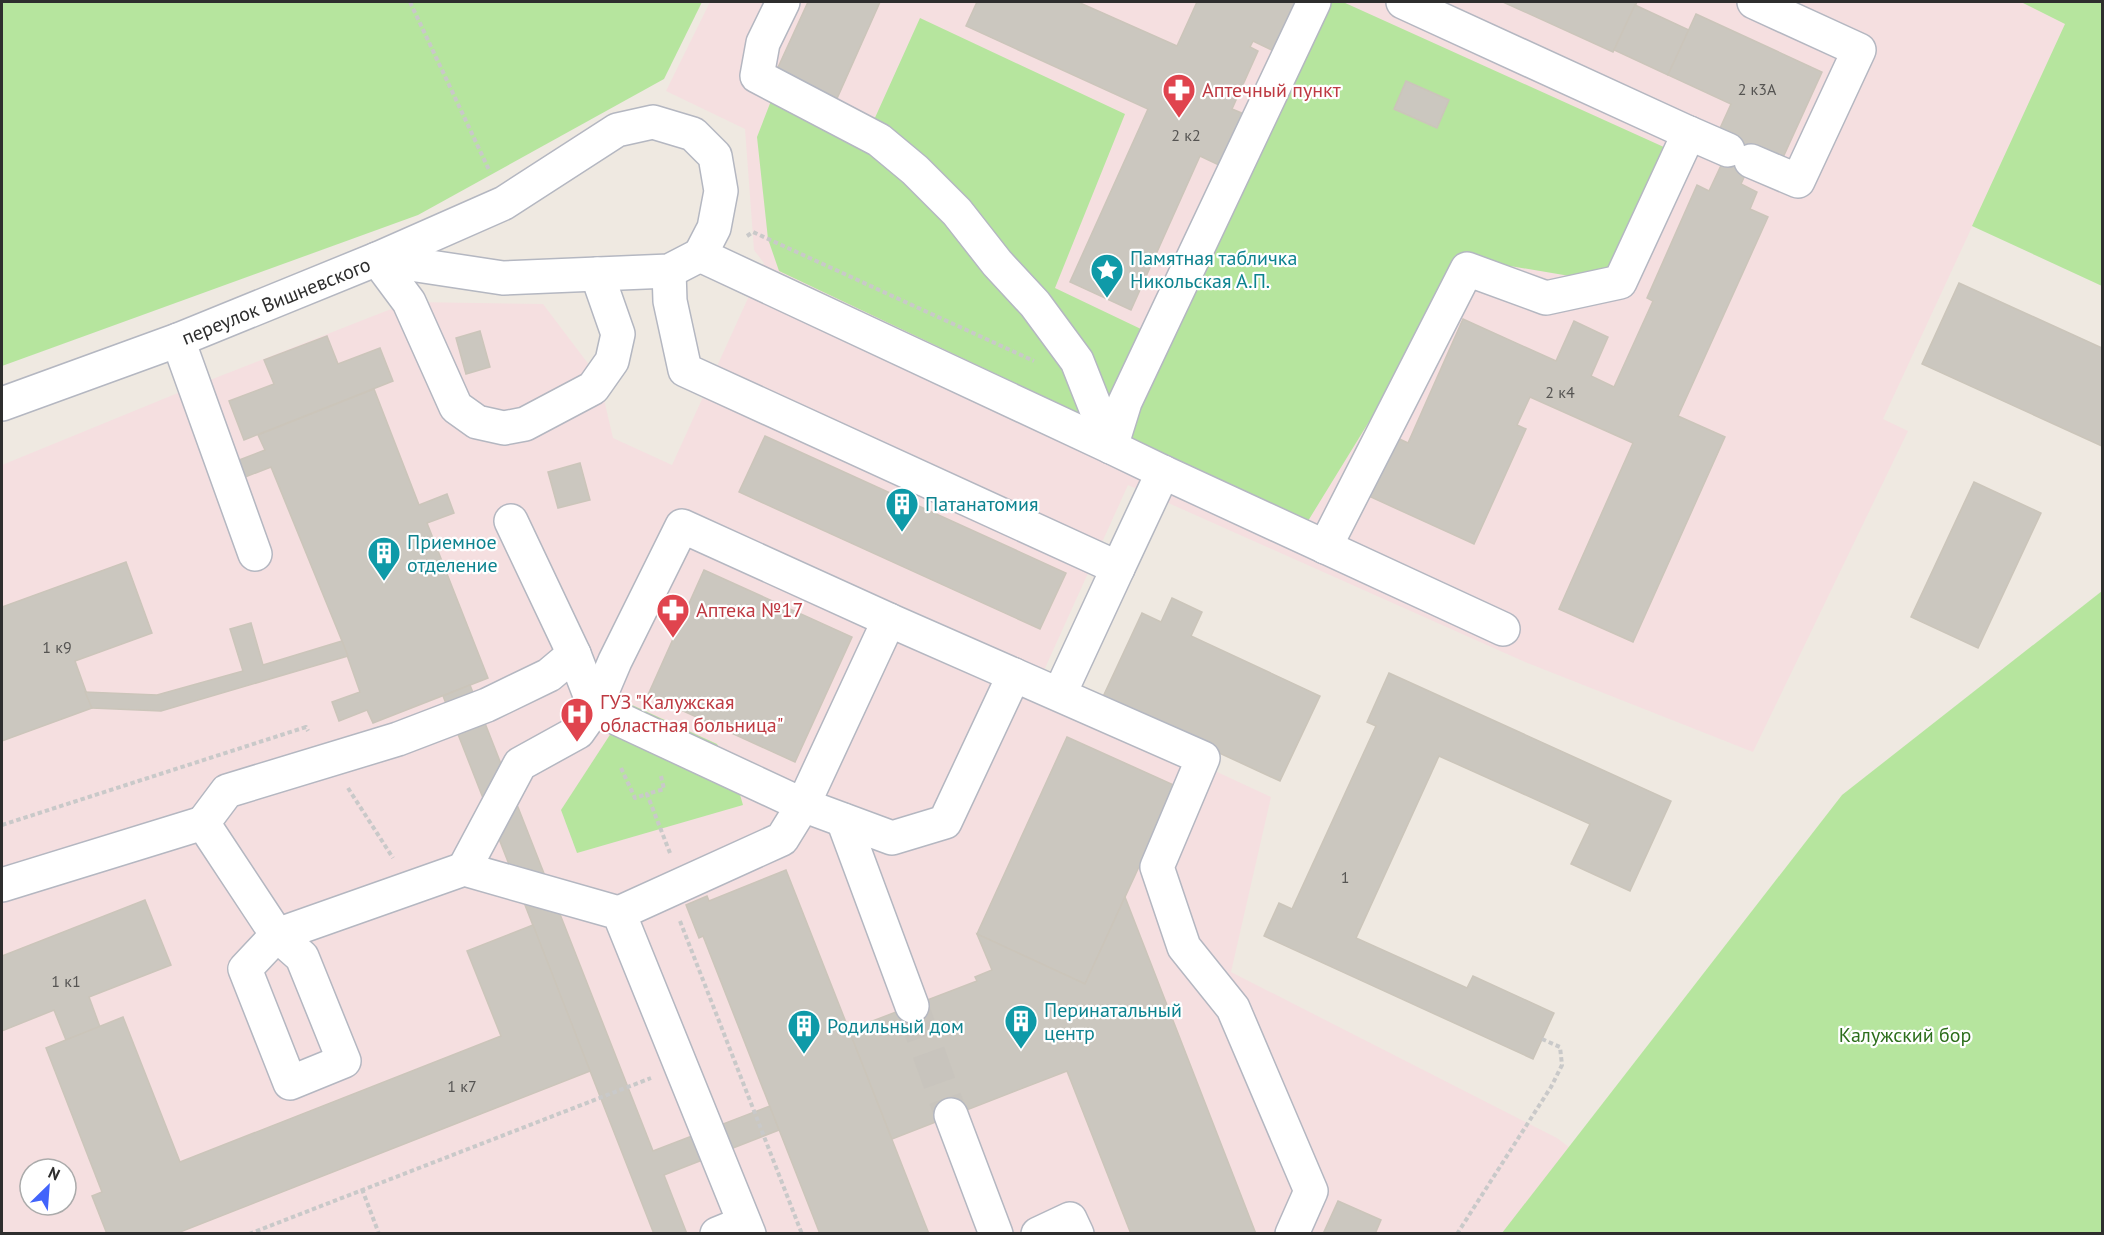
<svg xmlns="http://www.w3.org/2000/svg" width="2104" height="1235" viewBox="0 0 2104 1235" font-family="'PT Sans',sans-serif">
<style>
.medical{fill:#f5dfe0;fill-rule:evenodd}
.green{fill:#b6e59e}
.building{fill:#cbc7bf;stroke:#cbc5ba;stroke-width:1.5}
.lines{fill:none;stroke-linecap:round;stroke-linejoin:round}
.minor-tunnel{stroke:#c8c4bd;stroke-width:33;stroke-dasharray:33 16;stroke-linecap:butt}
.minor-casing{stroke:#b4b7c1;stroke-width:36}
.path{stroke:#c9c9c9;stroke-width:4;stroke-dasharray:4.5 3;stroke-linecap:butt}
.minor{stroke:#fff;stroke-width:33}
.labels{text-anchor:middle;stroke-width:4.5;stroke-linejoin:round;paint-order:stroke}
.number-label{font-size:16px;fill:#555452}
.health-label{font-size:20px;fill:#be3a42;stroke:#fff;text-anchor:start}
.culture-label{font-size:20px;fill:#0d838f;stroke:#fff;text-anchor:start}
.street-label{font-size:20px;fill:#2e2e2e;stroke:#fff}
.park-label{font-size:20px;fill:#2c6e1b;stroke:#fff}
</style>
<rect width="100%" height="100%" fill="#efe9e1"/>
<!-- medical -->
<path class="medical" d="M710 2H2021L2066 24 1883 419 1908 431 1753 752 1525 662 1128 485 1036 688 1271 797 1231 972 1557 1138 1681 1233 2 1234V465L195 386 409 302 543 304 599 378 613 438 672 465 764 263 754 250 745 129 666 91ZM30 1169H66V1205H30Z"/>
<!-- green -->
<g class="green">
<path d="M2 2H702L664 79 418 215 2 366Z"/>
<path d="M1324 2H1343L1666 148 1605 282 1469 259 1308 521 1125 436Z"/>
<path d="M2021 2H2102V286L1972 226 2065 24Z"/>
<path d="M920 18 1125 114 1055 288 1143 330 1097 422 779 271 768 239 757 137 776 88 869 131Z"/>
<path d="M2102 591V1233H1502L1842 795Z"/>
<path d="M630 704 717 744 736 781 743 805 577 853 561 810Z"/>
</g>
<!-- building -->
<g class="building">
<path d="M808 2H880L835 103 774 76Z"/>
<path d="M977 2H1078L1177 46 1197 2H1291L1300 5 1278 53 1253 41 1250 47 1258 51 1232 109 1244 114 1221 166 1200 156 1131 310 1070 282 1148 109 966 26Z"/>
<path d="M1503 2H1637L1613 52Z"/>
<path d="M1635 5 1689 30 1668 75 1614 50Z"/>
<path d="M1696 14 1822 72 1780 164 1717 135 1731 104 1668 75Z"/>
<path d="M1406 81 1449 100 1437 128 1394 109Z"/>
<path d="M1732 142 1755 153 1741 184 1757 192 1750 209 1768 217 1678 416 1725 437 1633 642 1559 609 1633 443 1530 397 1517 425 1526 429 1474 544 1362 493 1389 434 1408 443 1463 319 1556 361 1574 321 1608 337 1591 376 1614 387 1653 301 1647 298 1697 185 1709 191Z"/>
<path d="M1959 283 2102 348V446L1922 364Z"/>
<path d="M480 331 490 367 466 374 456 338Z"/>
<path d="M327 336 338 364 380 348 393 381 244 440 229 401 274 384 264 360Z"/>
<path d="M374 389 419 505 447 494 454 513 427 523 488 678 373 723 367 710 339 721 332 702 360 692 342 641 271 467 240 479 234 462 265 450 258 435Z"/>
<path d="M765 436 1066 573 1040 629 739 492Z"/>
<path d="M580 463 590 500 558 508 548 472Z"/>
<path d="M1974 482 2041 513 1978 648 1911 617Z"/>
<path d="M126 562 152 633 75 661 92 708 2 741V607Z"/>
<path d="M704 570 852 637 795 762 648 695Z"/>
<path d="M1172 598 1202 612 1191 636 1320 696 1280 781 1102 699 1142 613 1161 622Z"/>
<path d="M251 623 263 665 342 641 348 656 161 711 92 708 85 692 157 695 243 671 230 629Z"/>
<path d="M1389 673 1671 801 1630 891 1571 864 1590 824 1439 756 1356 938 1467 988 1473 976 1554 1013 1533 1059 1264 936 1279 903 1292 909 1376 726 1367 722Z"/>
<path d="M470 685 653 1151 770 1106 779 1130 664 1175 687 1234H654L443 696Z"/>
<path d="M1067 737 1176 786 1085 984 977 934Z"/>
<path d="M786 870 849 1030 929 1234H820L703 936 699 938 686 905 707 896 709 901Z"/>
<path d="M1125 897 1256 1234H1131L1067 1071 892 1139 849 1030 977 981 975 977 992 970 977 934 1085 984Z"/>
<path d="M145 900 171 965 89 997 100 1027 66 1040 54 1010 2 1031V956Z"/>
<path d="M533 925 590 1071 175 1234H107L92 1196 102 1192 46 1048 123 1017 180 1162 501 1036 467 951Z"/>
<path d="M1338 1201 1381 1220 1375 1234H1323Z"/>
</g>
<g class="lines">
<!-- minor-tunnel -->
<path class="minor-tunnel" d="M912 1006 951 1115"/>
<!-- minor casing -->
<g class="minor-casing">
<g id="minor">
<path d="M783 2 763 43 757 76 879 140 915 170 957 212 997 263 1035 304 1077 361 1111 447 1125 402 1314 2"/>
<path d="M1689 133 1728 150"/>
<path d="M1751 161 1798 181 1859 50 1754 2"/>
<path d="M700 255 1111 447 1163 472 1503 629"/>
<path d="M669 271 670 301 685 370 1118 568 1060 693"/>
<path d="M597 274 618 334 612 361 593 388 525 424 504 428 477 422 456 407 409 302 377 259 504 203 617 130 653 122 693 134 715 156 721 191 714 228 700 255"/>
<path d="M178 340 255 554"/>
<path d="M2 404 178 340 377 259 503 278 669 271 700 255"/>
<path d="M1325 547 1467 269 1546 298 1620 282 1689 133 1403 2"/>
<path d="M1118 568 1163 472"/>
<path d="M889 620 1203 758 1157 867 1184 947 1233 1008 1311 1191 1292 1234"/>
<path d="M843 820 912 1006"/>
<path d="M203 823 227 791 398 739 487 705 549 675 574 654"/>
<path d="M464 869 520 764 578 732 595 708 574 654 511 521"/>
<path d="M2 885 203 823 277 935 464 869 619 913 749 1234"/>
<path d="M619 913 782 839 803 805 889 620 682 526 615 661 595 708 803 805 892 838 945 822 1014 675"/>
<path d="M277 935 302 957 344 1061 290 1083 245 969Z"/>
<path d="M951 1115 996 1234"/>
<path d="M717 1234 744 1223"/>
<path d="M1038 1234 1070 1219 1077 1234"/>
</g>
</g>
<!-- path -->
<g class="path">
<path d="M410 2 490 172"/>
<path d="M747 236 753 232 1034 361"/>
<path d="M621 768 635 798 647 794"/>
<path d="M661 776 664 789 647 794 670 853"/>
<path d="M348 788 393 858"/>
<path d="M2 825 306 727 308 731"/>
<path d="M680 921 802 1234"/>
<path d="M362 1189 379 1234"/>
<path d="M249 1234 651 1078"/>
<path d="M1457 1234 1551 1087 1562 1065 1560 1047 1542 1039"/>
</g>
<!-- minor -->
<use href="#minor" class="minor"/>
</g>
<!-- icons -->
<defs>
<g id="pharmacy-pin" transform="scale(1.725)"><path d="M0 17L-7.5 6A9.5 9.5 0 1 1 7.5 6Z" fill="#e0444e" stroke="#fff"/><path d="M-2-6h4v4h4v4h-4v4h-4v-4h-4v-4h4Z" fill="#fff"/></g>
<g id="sight-pin" transform="scale(1.725)"><path d="M0 17L-7.5 6A9.5 9.5 0 1 1 7.5 6Z" fill="#0f9aa8" stroke="#fff"/><path d="M0-6L1.8-2.2L6-1.7L2.9 1.2L3.7 5.4L0 3.3L-3.7 5.4L-2.9 1.2L-6-1.7L-1.8-2.2Z" fill="#fff"/></g>
<g id="building-pin" transform="scale(1.725)"><path d="M0 17L-7.5 6A9.5 9.5 0 1 1 7.5 6Z" fill="#0f9aa8" stroke="#fff"/><path d="M-4-6H4V6H1V3H-1V6H-4ZM-2.5-4.3h1.7v1.8h-1.7ZM.8-4.3h1.7v1.8H.8ZM-2.5-1h1.7V.8h-1.7ZM.8-1h1.7V.8H.8Z" fill="#fff"/></g>
<g id="hospital-pin" transform="scale(1.725)"><path d="M0 17L-7.5 6A9.5 9.5 0 1 1 7.5 6Z" fill="#e0444e" stroke="#fff"/><path d="M-5-5h3v3.5h4V-5h3V5h-3V1.5h-4V5h-3Z" fill="#fff"/></g>
</defs>
<g fill-rule="evenodd">
<use href="#pharmacy-pin" x="1179" y="90"/>
<use href="#sight-pin" x="1107" y="270"/>
<use href="#building-pin" x="902" y="504"/>
<use href="#building-pin" x="384" y="553"/>
<use href="#pharmacy-pin" x="673" y="610"/>
<use href="#hospital-pin" x="577" y="714"/>
<use href="#building-pin" x="1021" y="1021"/>
<use href="#building-pin" x="804" y="1026"/>
</g>
<g class="labels">
<!-- number labels -->
<g class="number-label">
<text x="1757" y="95">2 к3А</text>
<text x="1186" y="141">2 к2</text>
<text x="1560" y="398">2 к4</text>
<text x="57" y="653">1 к9</text>
<text x="1345" y="883">1</text>
<text x="66" y="987">1 к1</text>
<text x="462" y="1092">1 к7</text>
</g>
<!-- health labels -->
<g class="health-label">
<text x="1202" y="97">Аптечный пункт</text>
<text x="696" y="617">Аптека №17</text>
<text x="600" y="709">ГУЗ "Калужская<tspan x="600" dy="23">областная больница"</tspan></text>
</g>
<!-- culture labels -->
<g class="culture-label">
<text x="1130" y="265">Памятная табличка<tspan x="1130" dy="23">Никольская А.П.</tspan></text>
<text x="925" y="511">Патанатомия</text>
<text x="407" y="549">Приемное<tspan x="407" dy="23">отделение</tspan></text>
<text x="1044" y="1017">Перинатальный<tspan x="1044" dy="23">центр</tspan></text>
<text x="827" y="1033">Родильный дом</text>
</g>
<!-- street labels -->
<g class="street-label">
<text transform="translate(276 301) rotate(-22)" y="7">переулок Вишневского</text>
</g>
<!-- park labels -->
<g class="park-label">
<text x="1905" y="1042">Калужский бор</text>
</g>
</g>
<!-- border -->
<rect width="2104" height="1235" fill="none" stroke="#2e2e2e" stroke-width="6"/>
<!-- north arrow -->
<g transform="translate(48 1187) rotate(25)"><circle r="28" fill="#ffffff" stroke="#ababab" stroke-width="1.5"/>
<path d="M0-4.5L10 22L0 15L-10 22Z" fill="#4264fb"/>
<text y="-9" font-size="16" font-weight="bold" text-anchor="middle" fill="#2e2e2e">N</text>
</g>
</svg>
